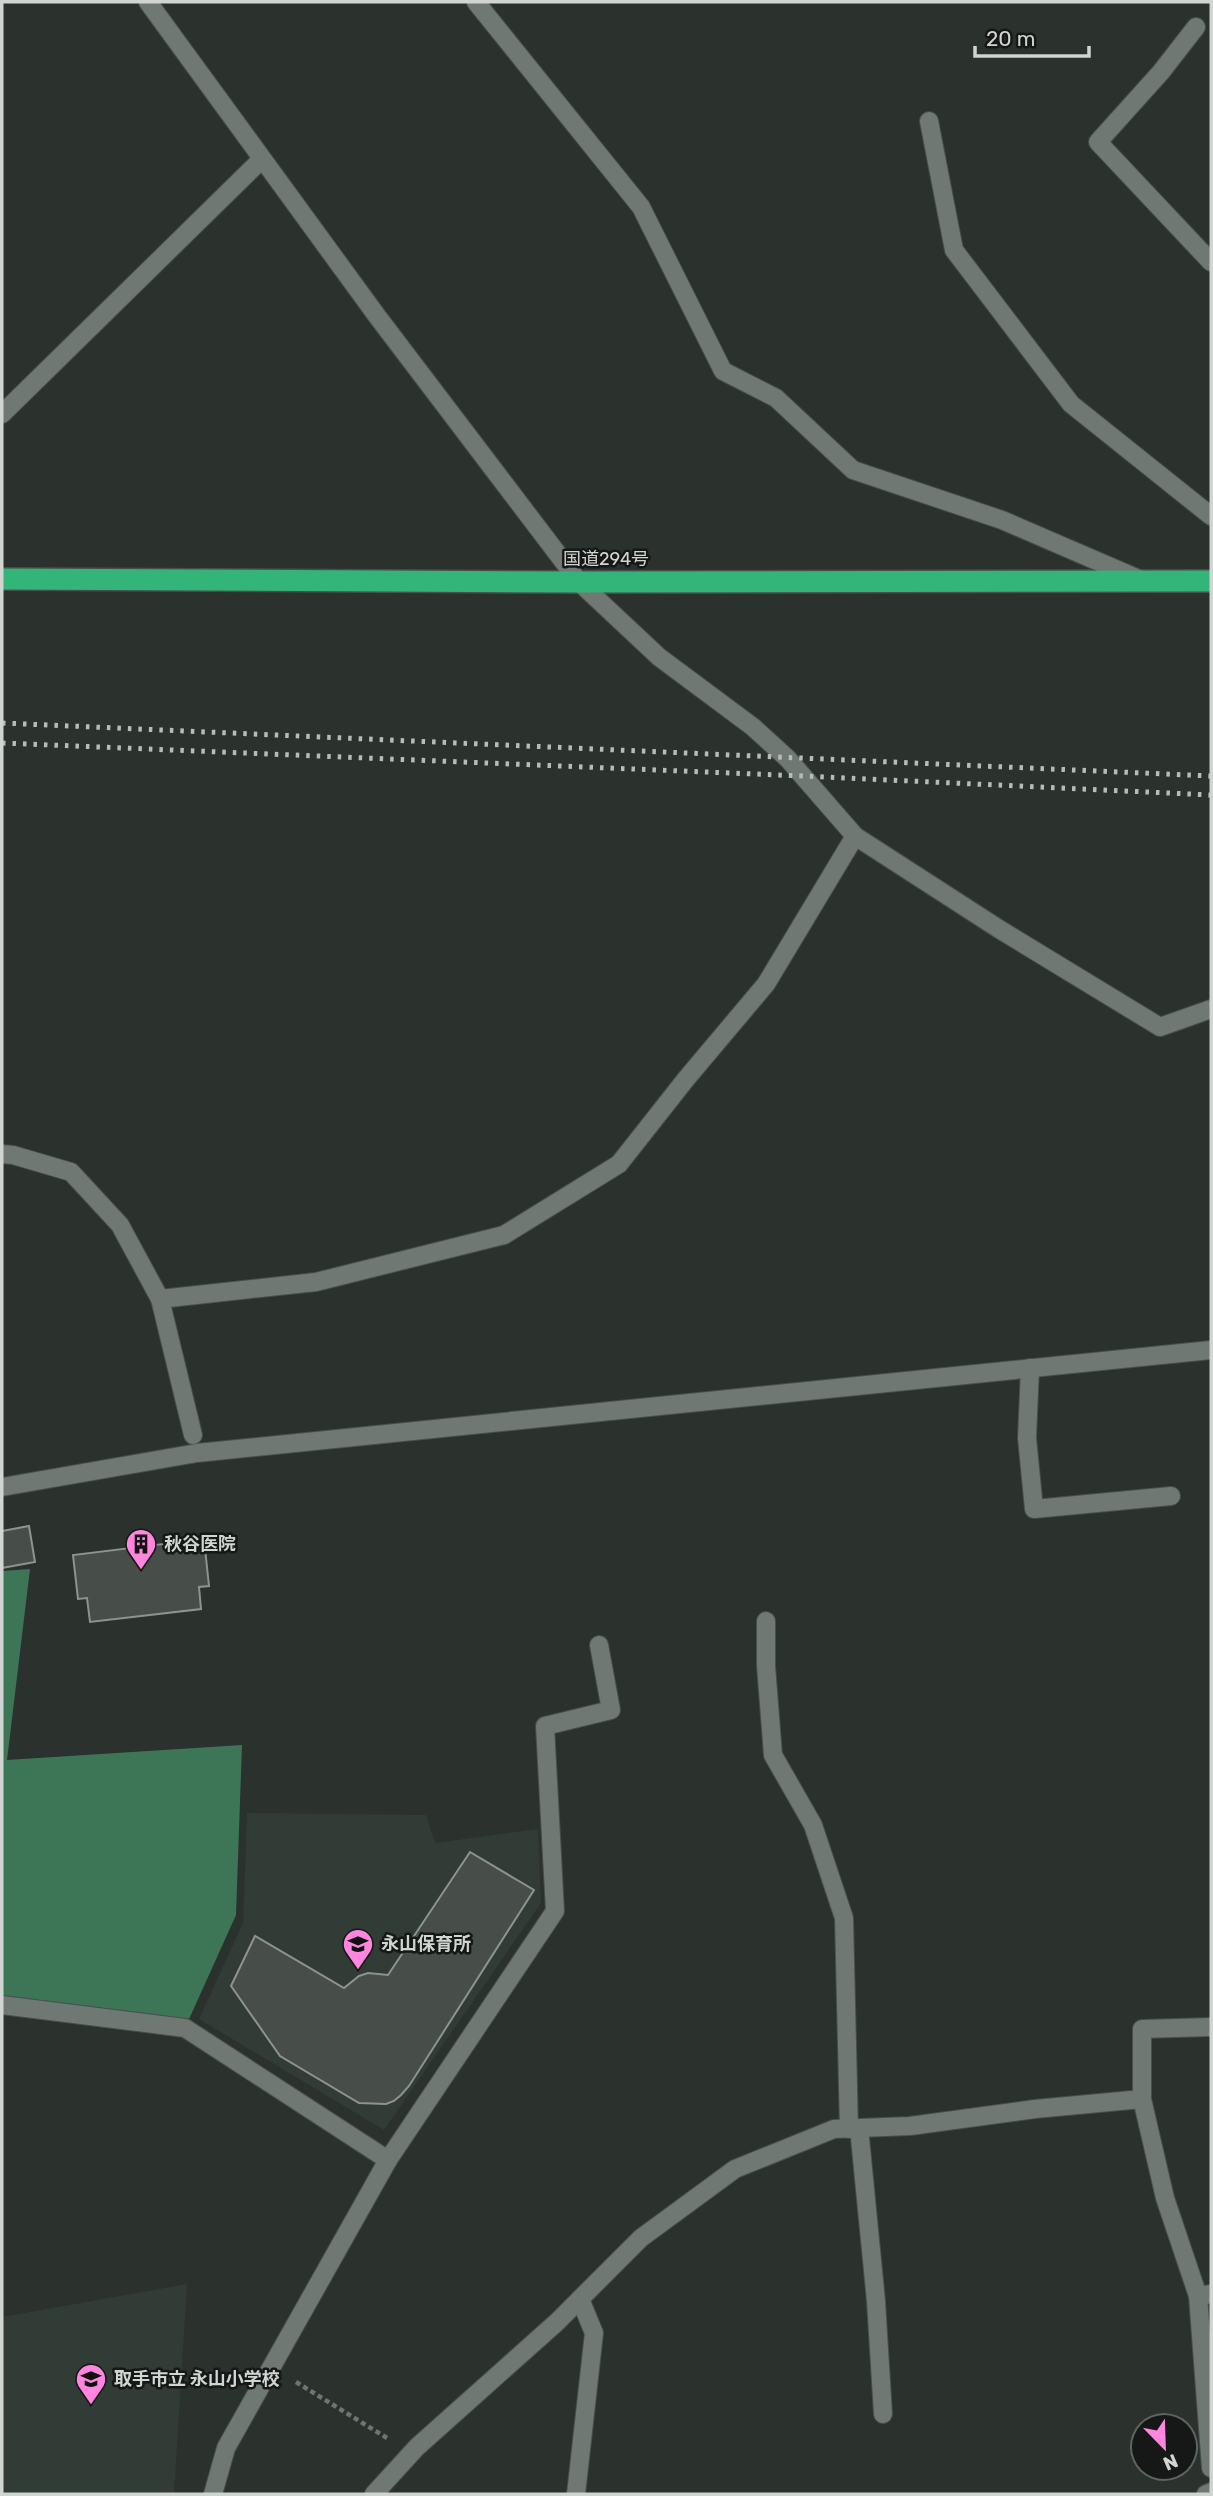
<svg xmlns="http://www.w3.org/2000/svg" width="1213" height="2496" viewBox="0 0 1213 2496" font-family="Rubik,'Noto Sans JP',sans-serif">
<style>
.built{fill:#303c35}
.forest{fill:#3d7657}
.building{fill:#474e4a;stroke:#8d948f;stroke-width:2}
.lines{fill:none;stroke-linecap:round;stroke-linejoin:round}
.minor-casing{stroke:#484e4a;stroke-width:20}
.highway-casing{stroke:#484e4a;stroke-width:24}
.path{stroke:#6e7470;stroke-width:4.5;stroke-dasharray:5 3.5;stroke-linecap:butt}
.minor{stroke:#707873;stroke-width:18}
.highway{stroke:#33b478;stroke-width:21}
.rail{stroke:#b7bcb8;stroke-width:5;stroke-dasharray:3.5 7;stroke-linecap:butt}
.labels{text-anchor:middle;stroke-width:5;stroke-linejoin:round;paint-order:stroke}
.street-label{font-size:18px;fill:#d1d5d2;stroke:#151816}
.poi-label{font-size:18px;font-weight:bold;fill:#d1d5d2;stroke:#151816;text-anchor:start}
</style>
<rect width="100%" height="100%" fill="#2b312d"/>
<!-- built -->
<g class="built">
<path d="M247 1813 426 1815 435 1843 538 1829 541 1903 384 2130 199 2019 243 1923Z"/>
<path d="M187 2284 174 2494H2V2317Z"/>
</g>
<!-- forest -->
<path class="forest" d="M30 1569 7 1760 242 1745 236 1915 185 2028 2 2005V1571Z"/>
<!-- building -->
<g class="building">
<path d="M29 1526 35 1562 2 1568V1531Z"/>
<path d="M204 1539 209 1586 199 1587 201 1609 90 1622 87 1598 78 1599 73 1555Z"/>
<path d="M470 1852 534 1890 409 2086 401 2095 394 2101 386 2104 359 2103 280 2056 231 1986 255 1936 344 1988 359 1976 368 1973 388 1975Z"/>
</g>
<g class="lines">
<!-- minor casing -->
<g class="minor-casing">
<g id="minor">
<path d="M148 2 377 316 579 582 659 657 753 727 788 759 855 836 999 929 1160 1027 1211 1009"/>
<path d="M476 2 641 207 723 371 776 398 853 470 1002 520 1141 580"/>
<path d="M1196 27 1161 72 1098 142 1211 262"/>
<path d="M929 121 954 250 1071 404 1211 516"/>
<path d="M2 414 262 159"/>
<path d="M2 1154 13 1155 71 1172 120 1225 160 1299 193 1435"/>
<path d="M160 1299 316 1282 504 1235 619 1164 686 1079 766 984 855 836"/>
<path d="M1030 1368 1027 1438 1034 1509 1171 1496"/>
<path d="M2 1487 197 1453 1211 1350"/>
<path d="M766 1621V1666L773 1755 813 1825 844 1918 849 2129"/>
<path d="M2 2005 185 2028 388 2160 226 2448 213 2494"/>
<path d="M1142 2099 1165 2198 1198 2296"/>
<path d="M859 2128 876 2301 883 2414"/>
<path d="M388 2160 555 1911 545 1726 611 1710 599 1645"/>
<path d="M1211 2294 1198 2296 1211 2468"/>
<path d="M374 2494 417 2447 557 2322 641 2238 735 2169 834 2129 910 2126 1035 2109 1142 2099V2029L1211 2027"/>
<path d="M576 2494 594 2333 580 2299"/>
<path d="M1206 2494 1211 2492"/>
</g>
</g>
<!-- highway casing -->
<g class="highway-casing">
<path id="highway" d="M2 579 579 582 1211 581"/>
</g>
<!-- path -->
<path class="path" d="M296 2382 387 2438"/>
<!-- minor -->
<use href="#minor" class="minor"/>
<!-- highway -->
<use href="#highway" class="highway"/>
<!-- rail -->
<g class="rail">
<path d="M2 723 1211 776"/>
<path d="M2 743 803 776 1211 795"/>
</g>
</g>
<!-- icons -->
<defs>
<g id="building-pin" transform="scale(1.575)"><path d="M0 17L-7.5 6A9.5 9.5 0 1 1 7.5 6Z" fill="#ff85de" stroke="#151816"/><path d="M-4-6H4V6H1V3H-1V6H-4ZM-2.5-4.3h1.7v1.8h-1.7ZM.8-4.3h1.7v1.8H.8ZM-2.5-1h1.7V.8h-1.7ZM.8-1h1.7V.8H.8Z" fill="#111"/></g>
<g id="school-pin" transform="scale(1.575)"><path d="M0 17L-7.5 6A9.5 9.5 0 1 1 7.5 6Z" fill="#ff85de" stroke="#151816"/><path d="M0-5L7-2L0 1L-7-2ZM-4 1L0 2.5L4 1V4Q0 6-4 4Z" fill="#111"/></g>
</defs>
<g fill-rule="evenodd">
<use href="#building-pin" x="141" y="1544"/>
<use href="#school-pin" x="358" y="1944"/>
<use href="#school-pin" x="91" y="2379"/>
</g>
<g class="labels">
<!-- street labels -->
<g class="street-label">
<text x="606" y="565">国道294号</text>
</g>
<!-- poi labels -->
<g class="poi-label">
<text x="164" y="1550">秋谷医院</text>
<text x="381" y="1950">永山保育所</text>
<text x="114" y="2385">取手市立 永山小学校</text>
</g>
</g>
<!-- border -->
<rect width="1213" height="2496" fill="none" stroke="#d1d5d2" stroke-width="7"/>
<!-- north arrow -->
<g transform="translate(1164 2447) rotate(157)"><circle r="33" fill="#151816" stroke="#606461" stroke-width="2"/>
<path d="M0-5L12 26L0 18L-12 26Z" fill="#ff85de"/>
<text y="-10" font-size="19" font-weight="bold" text-anchor="middle" fill="#d1d5d2">N</text>
</g>
<!-- scale -->
<path d="M975 46v10h114v-10" fill="none" stroke="#d1d5d2" stroke-width="3.5"/>
<text x="986" y="46" font-size="21" fill="#d1d5d2" stroke="#151816" stroke-width="5" paint-order="stroke">20 m</text>
</svg>
